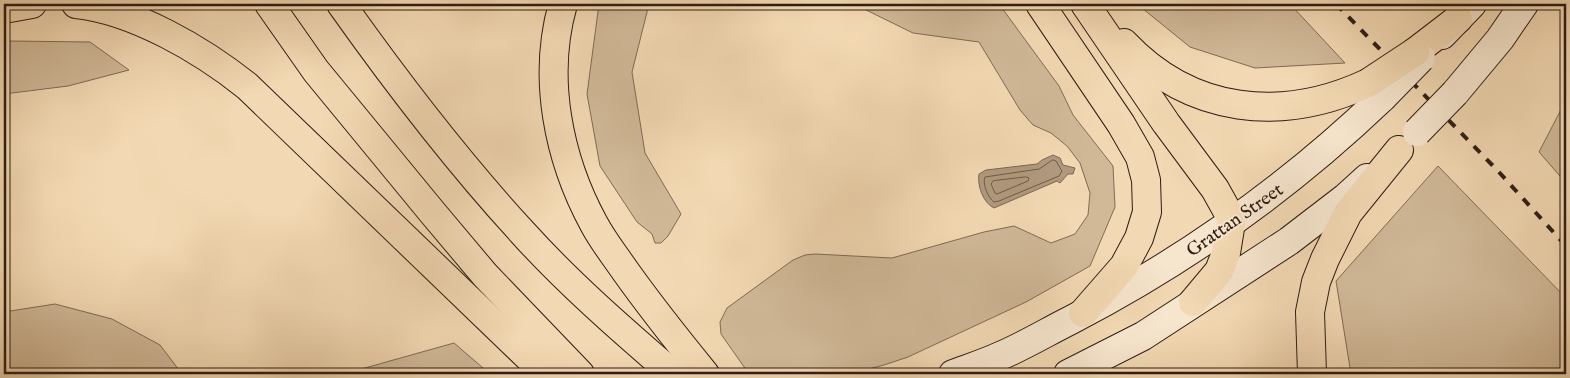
<svg xmlns="http://www.w3.org/2000/svg" width="1570" height="378" viewBox="0 0 1570 378" font-family="'IM FELL English',serif">
<style>
.green{fill:#d1b998;stroke:#7f6b56}
.water{fill:#b0997d;stroke:#7c6753}
.lines{fill:none;stroke-linecap:round;stroke-linejoin:round}
.shore{stroke:#6e5b49;stroke-width:1}
.secondary-casing{stroke:#2d1d15;stroke-width:30}
.highway-casing{stroke:#2d1d15;stroke-width:30}
.secondary{stroke:#f7e6ce;stroke-width:28}
.highway{stroke:#f3d9b3;stroke-width:28}
.rail{stroke:#2d1d15;stroke-width:4;stroke-dasharray:9 9;stroke-linecap:butt}
.secondary-bridge-casing{stroke:#2d1d15;stroke-width:30;stroke-linecap:butt}
.highway-bridge-casing{stroke:#2d1d15;stroke-width:30;stroke-linecap:butt}
.secondary-bridge{stroke:#f7e6ce;stroke-width:28}
.highway-bridge{stroke:#f3d9b3;stroke-width:28}
.labels{text-anchor:middle;stroke-width:4;stroke-linejoin:round;paint-order:stroke}
.street-label{font-size:19px;fill:#2d1d15;stroke:#f7e6ce}
</style>
<rect width="100%" height="100%" fill="#f3d9b3"/>
<filter id="stains"><feTurbulence type="fractalNoise" baseFrequency=".004" numOctaves="4"/><feColorMatrix values="0 0 0 0 .2 0 0 0 0 .09 0 0 0 0 .02 0 0 0 .5 -.17"/></filter>
<radialGradient id="worn" r=".72"><stop offset=".6" stop-color="#630" stop-opacity="0"/><stop offset="1" stop-color="#630" stop-opacity=".3"/></radialGradient>
<!-- green -->
<g class="green">
<path d="M599 4H649L632 72 645 153 681 214 668 236 661 243H655L652 234 637 222 600 166 587 94Z"/>
<path d="M854 4H999L1059 86 1073 115 1113 166 1115 207 1090 266 1026 302 908 357 884 365 850 374H749L721 334 720 322 727 308 793 260 805 255 815 254 892 258 984 232 1014 226 1051 243 1075 234 1088 215 1090 193 1080 163 1067 146 1051 133 1033 125 1020 110 979 42 913 33Z"/>
<path d="M1137 4H1290L1345 63 1255 68 1190 47Z"/>
<path d="M11 41 90 42 129 70 68 86 4 94V45Z"/>
<path d="M1566 100V183L1539 152Z"/>
<path d="M1438 166 1566 298V374H1351L1336 281Z"/>
<path d="M55 304 112 319 160 345 182 374H4V312Z"/>
<path d="M454 343 490 374H332L347 373Z"/>
</g>
<!-- water -->
<path class="water" d="M1053 155 1060 158 1063 165 1075 168 1073 174H1068L1060 183 1057 181 994 208C983 203 977 185 979 174L986 170 1037 164 1042 160Z"/>
<g class="lines">
<!-- shore -->
<g class="shore">
<path d="M1053 160 1056 161 1062 171 1059 176 999 201 994 202C988 198 982 183 985 177L1039 169Z"/>
<path d="M1026 177 1029 178 1028 181 997 194 995 193 991 184 993 181Z"/>
</g>
<!-- secondary casing -->
<g class="secondary-casing">
<g id="secondary">
<path d="M1442 35 1472 4"/>
<path d="M1455 93 1500 39 1524 4"/>
<path d="M953 374C969 368 985 363 1000 356 1024 346 1047 332 1071 320 1185 261 1289 187 1382 98"/>
<path d="M1068 374 1143 336 1289 241 1345 198 1367 178"/>
</g>
</g>
<!-- highway casing -->
<g class="highway-casing">
<g id="highway">
<path d="M76 4C134 10 202 50 247 86L546 374"/>
<path d="M269 4 316 71 432 212 485 275 580 374"/>
<path d="M341 4C397 83 456 160 522 232 568 283 621 329 673 374"/>
<path d="M563 4C542 77 558 158 594 224 603 241 615 256 626 272 651 307 678 341 705 374"/>
<path d="M1040 4 1121 124 1140 157 1146 180 1147 212 1139 238 1124 266 1083 313"/>
<path d="M1085 4 1166 123 1215 189 1230 216 1231 222 1226 253 1219 271 1193 302"/>
<path d="M4 9 32 4"/>
<path d="M1124 43C1191 114 1282 123 1368 83"/>
<path d="M1415 52 1458 19"/>
<path d="M1312 374 1310 312 1316 282 1325 259 1348 213 1399 150"/>
</g>
</g>
<!-- secondary -->
<use href="#secondary" class="secondary"/>
<!-- highway -->
<use href="#highway" class="highway"/>
<!-- rail -->
<path class="rail" d="M1336 4 1498 171 1566 246"/>
<!-- secondary-bridge casing -->
<g class="secondary-bridge-casing">
<g id="secondary-bridge">
<path d="M1382 98 1421 58"/>
<path d="M1417 132 1455 93"/>
</g>
</g>
<!-- highway-bridge casing -->
<g class="highway-bridge-casing">
<path id="highway-bridge" d="M1368 83 1415 52"/>
</g>
<!-- secondary-bridge -->
<use href="#secondary-bridge" class="secondary-bridge"/>
<!-- highway-bridge -->
<use href="#highway-bridge" class="highway-bridge"/>
</g>
<g class="labels">
<!-- street labels -->
<g class="street-label">
<text transform="translate(1234 219) rotate(-35)" y="7">Grattan Street</text>
</g>
</g>
<!-- margin -->
<rect width="1570" height="378" fill="none" stroke="#f3d9b3" stroke-width="20"/>
<rect x="5" y="5" width="1560" height="368" fill="none" stroke="#2d1d15" stroke-width="2.5"/>
<rect x="10" y="10" width="1550" height="358" fill="none" stroke="#2d1d15"/>
<rect width="100%" height="100%" filter="url(#stains)"/>
<rect width="100%" height="100%" fill="url(#worn)"/>
</svg>
